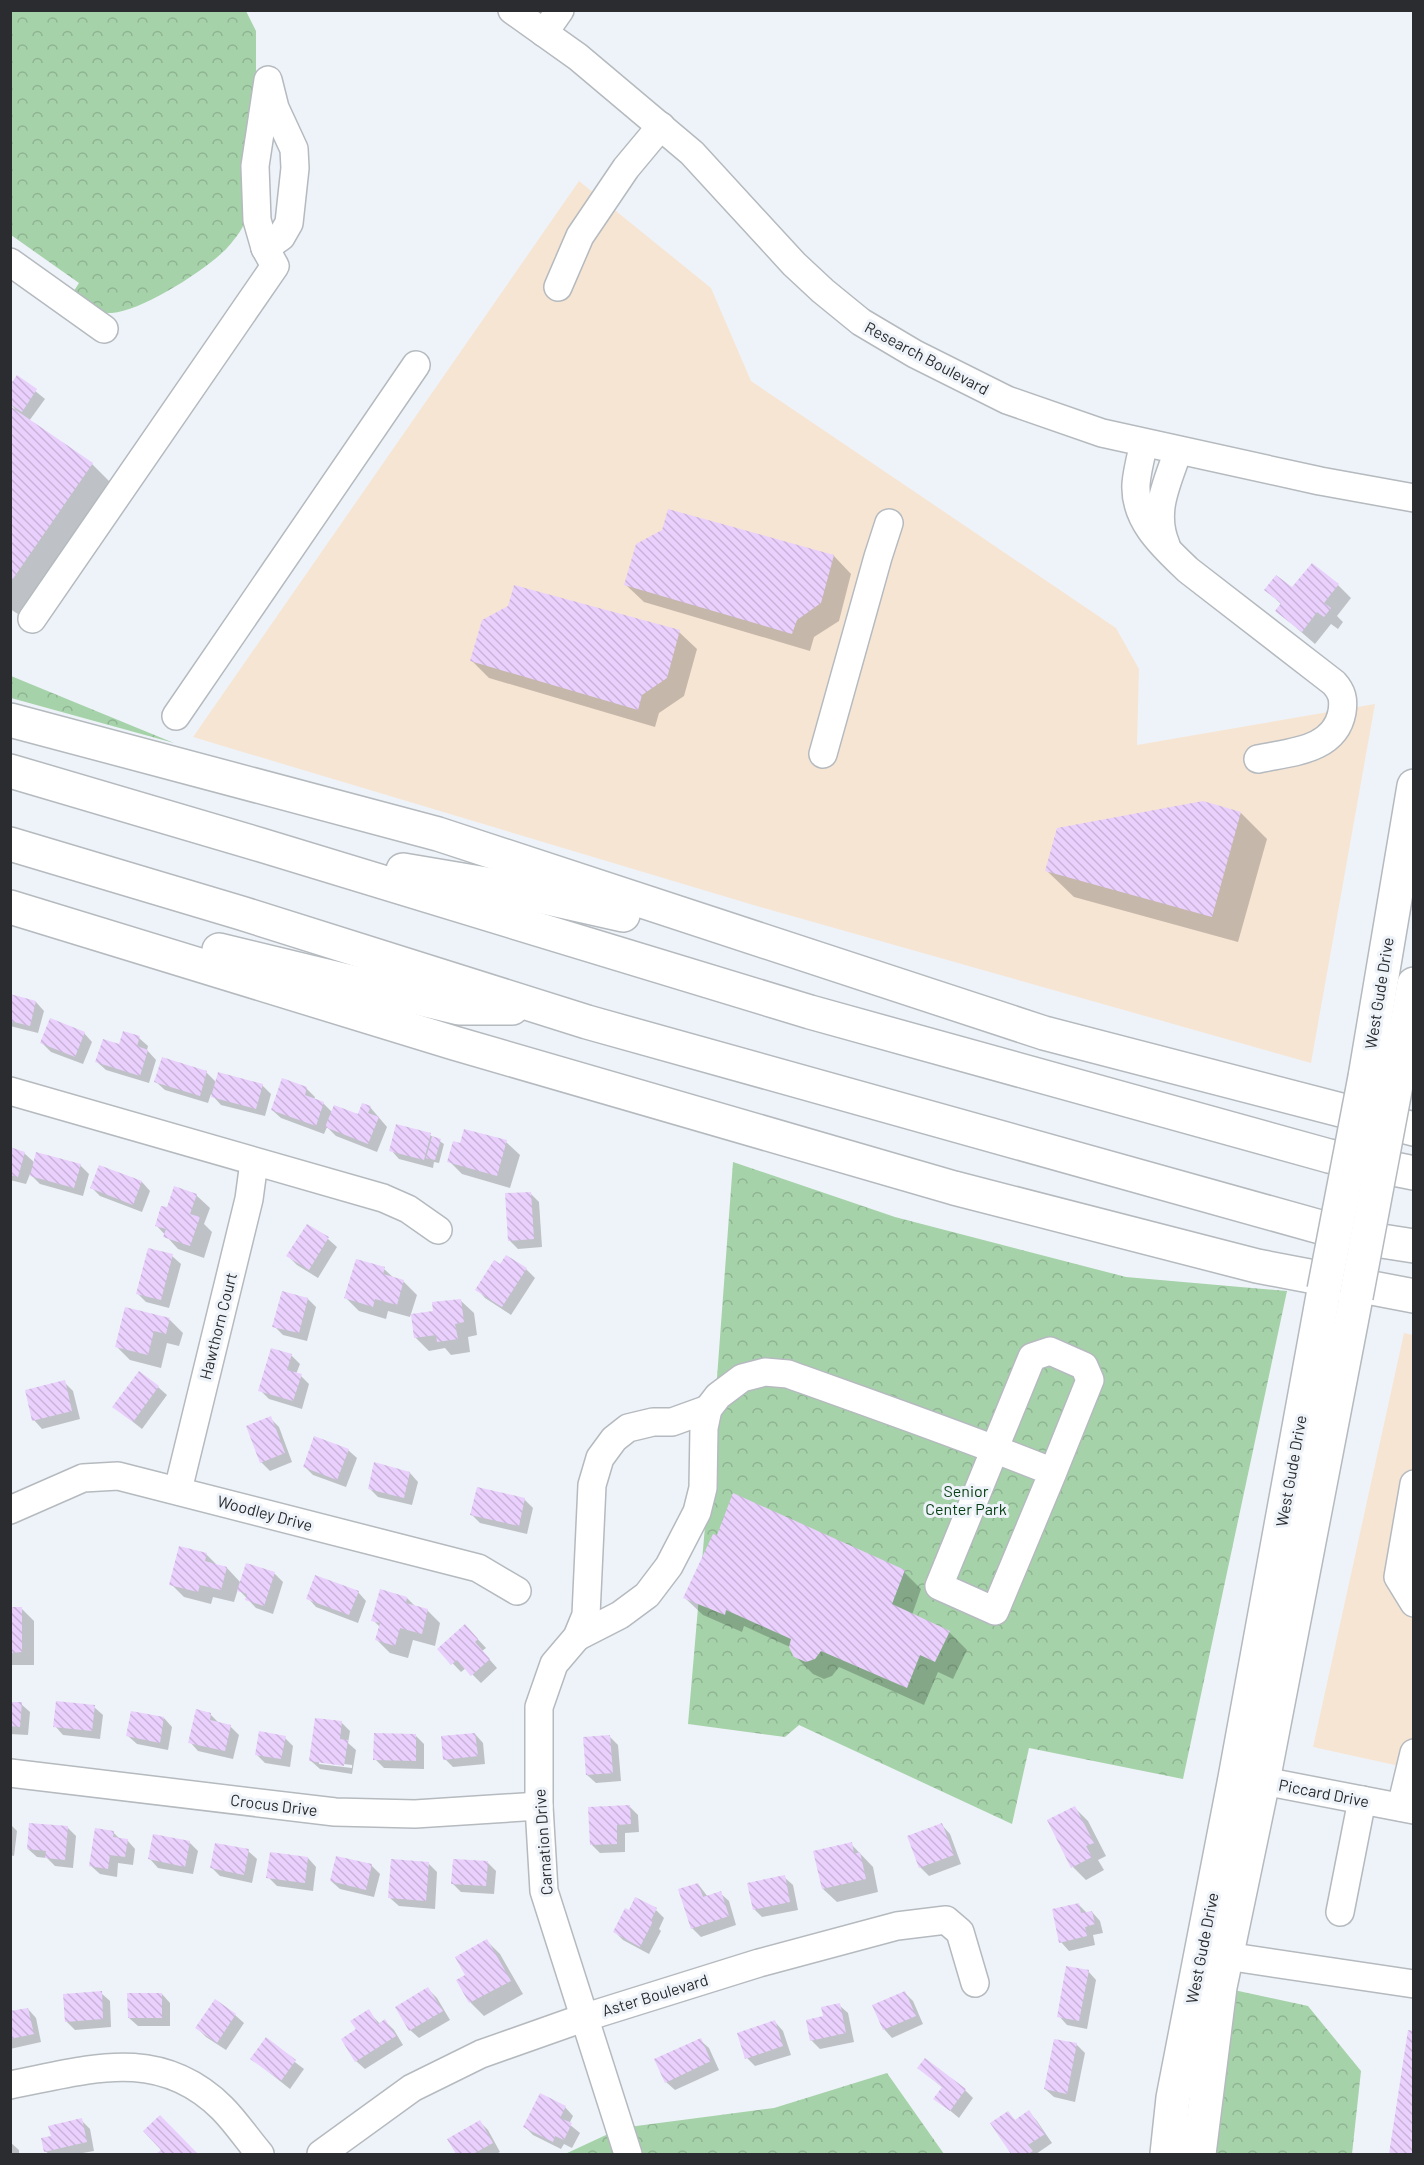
<svg xmlns="http://www.w3.org/2000/svg" width="1424" height="2165" viewBox="0 0 1424 2165" font-family="Barlow,sans-serif">
<style>
.commercial{fill:#f7e5d4}
.forest{fill:url(#forest-crowns)}
.shadow{fill:#0003;fill-rule:evenodd}
.building{fill:url(#building-back-hatch)}
.lines{fill:none;stroke-linecap:round;stroke-linejoin:round}
.minor-casing{stroke:#b5babf;stroke-width:30}
.major-casing{stroke:#b5babf;stroke-width:36}
.highway-casing{stroke:#b5babf;stroke-width:36}
.minor{stroke:#fff;stroke-width:27}
.major{stroke:#fff;stroke-width:33}
.highway{stroke:#fff;stroke-width:33}
.major-bridge-casing{stroke:#b5babf;stroke-width:36;stroke-linecap:butt}
.major-bridge{stroke:#fff;stroke-width:33}
.labels{text-anchor:middle;stroke-width:6;stroke-linejoin:round;paint-order:stroke}
.street-label{font-size:16px;fill:#2a2c2f;stroke:#eef3f9}
.park-label{font-size:16px;fill:#063f13;stroke:#eef3f9}
</style>
<defs>
<pattern id="forest-crowns" width="20" height="18" patternUnits="userSpaceOnUse" patternTransform="scale(1.5)"><rect width="20" height="18" fill="#a6d2a9"/><path d="M2 6a3 3 0 1 1 6 0M12 15a3 3 0 1 1 6 0" fill="none" stroke="#8fb492"/></pattern>
<pattern id="building-back-hatch" width="6" height="6" patternUnits="userSpaceOnUse" patternTransform="scale(1.5)"><rect width="6" height="6" fill="#ead0fd"/><path d="M-1 5l2 2M0 0l6 6M5-1l2 2" fill="none" stroke="#c9b3d9"/></pattern>
</defs>
<rect width="100%" height="100%" fill="#eef3f9"/>
<!-- commercial -->
<g class="commercial">
<path d="M579 181 711 288 751 381 1116 628 1139 669 1137 745 1375 704 1311 1063 760 907 193 737Z"/>
<path d="M1404 1333 1413 1335V1769L1313 1747Z"/>
</g>
<!-- forest -->
<g class="forest">
<path d="M11 11H246L256 31V113L249 213C244 227 237 237 227 248 206 270 142 311 112 313 95 314 83 305 70 297L79 283 11 235Z"/>
<path d="M10 676H11L174 743 11 698Z"/>
<path d="M733 1162 895 1217 1126 1277 1287 1291 1183 1779 1029 1748 1012 1824 799 1725 785 1737 688 1724 712 1445Z"/>
<path d="M1220 1987 1308 2006 1361 2071 1352 2154H1199Z"/>
<path d="M887 2073 944 2154H565L621 2128 774 2108Z"/>
</g>
<!-- shadow -->
<g class="shadow">
<path d="M18 377 45 399 29 421 92 464 110 482 18 614 10 609V408L15 409 10 404V387Z"/>
<path d="M834 556 851 574 839 621 814 637 810 651 644 602 626 585Z"/>
<path d="M1338 585 1351 598 1337 616 1343 622 1338 629 1331 624 1315 644 1277 611 1282 605 1266 590H1293Z"/>
<path d="M679 632 697 649 684 696 659 713 655 727 489 678 471 660Z"/>
<path d="M1241 813 1267 839 1238 942 1074 897 1047 871Z"/>
<path d="M10 995 36 1002 44 1011 38 1033 10 1026Z"/>
<path d="M84 1033 92 1042 83 1064 51 1052 42 1043Z"/>
<path d="M139 1038 148 1046 147 1050 156 1060 149 1083 106 1070 97 1062 120 1046Z"/>
<path d="M206 1072 216 1082 262 1085 271 1094 265 1116 221 1105 211 1094 208 1103 165 1090 156 1082Z"/>
<path d="M306 1088 315 1097 314 1100 323 1103 333 1113 358 1116 370 1107 387 1127 377 1152 336 1136 327 1127 324 1134 281 1118 272 1110Z"/>
<path d="M430 1135 444 1144 439 1163 434 1162 433 1168 399 1159 391 1150Z"/>
<path d="M506 1142 520 1155 510 1188 462 1174 449 1161 461 1145Z"/>
<path d="M10 1149 24 1153 35 1163 80 1165 89 1174 83 1196 40 1184 30 1174 26 1184 10 1180Z"/>
<path d="M100 1167 142 1182 150 1191 142 1212 100 1196 92 1188Z"/>
<path d="M530 1193 539 1202 542 1247 518 1249 509 1240Z"/>
<path d="M196 1195 210 1208 204 1224 212 1232 204 1258 178 1249 156 1225 168 1209Z"/>
<path d="M307 1226 328 1239 337 1247 318 1278 297 1265 288 1256Z"/>
<path d="M172 1256 181 1264 169 1308 146 1302 137 1293Z"/>
<path d="M507 1257 526 1269 535 1278 511 1315 485 1298 477 1289 501 1266Z"/>
<path d="M384 1269 395 1279 404 1282 417 1295 410 1317 388 1311 386 1319 359 1311 346 1298Z"/>
<path d="M308 1299 316 1307 307 1341 283 1335 274 1326Z"/>
<path d="M460 1300 474 1313 477 1335 468 1337 470 1352 451 1355 445 1348 429 1351 415 1337 435 1312Z"/>
<path d="M170 1320 183 1333 179 1346 167 1343 161 1368 130 1360 117 1347Z"/>
<path d="M291 1355 300 1364 296 1374 301 1376 309 1384 302 1409 269 1399 260 1390Z"/>
<path d="M64 1382 73 1391 80 1419 42 1429 34 1420Z"/>
<path d="M158 1387 167 1395 142 1429 114 1407Z"/>
<path d="M270 1418 279 1427 292 1462 270 1471 261 1462Z"/>
<path d="M348 1450 357 1458 346 1487 313 1475 305 1467Z"/>
<path d="M410 1473 418 1482 412 1505 378 1497 369 1488Z"/>
<path d="M524 1499 533 1508 527 1534 480 1523 471 1514Z"/>
<path d="M206 1554 218 1566 227 1568 241 1583 247 1565 275 1574 283 1582 273 1614 256 1608 238 1589 234 1602 213 1597 211 1604 184 1597 171 1584Z"/>
<path d="M904 1572 921 1589 912 1615 949 1632 967 1650 953 1679 938 1672 924 1705 839 1667 832 1676 824 1679 813 1674 795 1656 790 1647 744 1626 742 1632 703 1615 685 1598Z"/>
<path d="M358 1592 366 1601 358 1623 316 1607 308 1598Z"/>
<path d="M407 1598 416 1607 427 1610 440 1623 435 1646 413 1640 408 1658 390 1653 377 1640 380 1627 373 1620Z"/>
<path d="M10 1608H21L34 1621V1665H10Z"/>
<path d="M473 1634 486 1648 482 1651 497 1668 481 1683 466 1668 461 1672 439 1649Z"/>
<path d="M10 1703 21 1704 30 1712 28 1735 10 1734Z"/>
<path d="M94 1707 103 1715 100 1739 63 1735 55 1726Z"/>
<path d="M210 1714 219 1723 230 1726 239 1735 233 1759 198 1751 190 1742Z"/>
<path d="M164 1718 172 1727 168 1750 137 1744 128 1736Z"/>
<path d="M341 1722 350 1731 348 1743 356 1750 352 1774 320 1769 311 1761ZM319 1761 352 1765V1768L319 1764Z"/>
<path d="M475 1734 483 1743 485 1764 453 1767 445 1759Z"/>
<path d="M416 1736 424 1744V1769L384 1768 375 1759Z"/>
<path d="M610 1737 618 1745 621 1781 596 1783 587 1775Z"/>
<path d="M285 1738 293 1746 290 1767 265 1763 256 1754Z"/>
<path d="M629 1806 638 1815 639 1832 625 1833V1852L600 1853 591 1844Z"/>
<path d="M1075 1808 1088 1821 1106 1856 1098 1860 1104 1870 1086 1880 1073 1867Z"/>
<path d="M10 1824 17 1831 14 1856 10 1855Z"/>
<path d="M942 1825 950 1834 961 1864 929 1876 920 1867Z"/>
<path d="M67 1827 76 1836 73 1868 55 1866 47 1858 37 1857 28 1849Z"/>
<path d="M113 1832 120 1839 127 1840 135 1849 133 1865 118 1863 117 1877 100 1874 91 1866Z"/>
<path d="M189 1842 198 1851 193 1874 158 1868 150 1859Z"/>
<path d="M851 1844 873 1867 878 1892 837 1902 823 1889Z"/>
<path d="M248 1851 257 1859 252 1883 220 1876 212 1868Z"/>
<path d="M308 1858 316 1867 313 1891 277 1886 268 1877Z"/>
<path d="M487 1862 496 1871 494 1894 461 1892 453 1884Z"/>
<path d="M429 1864 437 1872 435 1909 399 1906 390 1898Z"/>
<path d="M371 1865 380 1874 374 1897 340 1889 331 1881Z"/>
<path d="M784 1877 793 1885 798 1910 762 1917 754 1909Z"/>
<path d="M698 1884 708 1897 720 1893 729 1901 736 1925 701 1937 692 1928Z"/>
<path d="M1078 1904 1087 1913 1092 1912 1100 1921 1103 1933 1093 1935 1095 1945 1069 1951 1061 1942Z"/>
<path d="M656 1910 664 1918 659 1929 661 1931 649 1954 623 1940 615 1932 629 1912Z"/>
<path d="M487 1941 500 1954 523 1994 484 2016 471 2003 458 1980 467 1976Z"/>
<path d="M1088 1971 1096 1980 1087 2029 1067 2025 1059 2016Z"/>
<path d="M428 1989 437 1998 450 2020 419 2038 410 2030Z"/>
<path d="M101 1993 110 2001 111 2027 75 2030 66 2021Z"/>
<path d="M905 1993 913 2001 923 2024 892 2038 884 2029Z"/>
<path d="M162 1994 170 2003V2026H138L129 2018Z"/>
<path d="M839 2005 848 2013 854 2042 820 2049 811 2040 825 2018Z"/>
<path d="M28 2009 36 2018 41 2042 10 2049V2013Z"/>
<path d="M368 2011 380 2024 385 2021 394 2030 403 2045 365 2069 356 2061 358 2030Z"/>
<path d="M235 2015 244 2023 226 2050 206 2037 197 2028Z"/>
<path d="M775 2022 783 2031 791 2055 755 2066 747 2058Z"/>
<path d="M266 2040 304 2069 290 2089 252 2059Z"/>
<path d="M700 2040 709 2048 719 2070 675 2090 666 2082Z"/>
<path d="M1076 2044 1085 2053 1075 2102 1054 2097 1045 2089Z"/>
<path d="M919 2068 965 2090 973 2098 959 2118 935 2098 943 2088Z"/>
<path d="M565 2107 573 2116 569 2124 580 2133 572 2148 564 2144 561 2149 533 2135 525 2127Z"/>
<path d="M1029 2112 1037 2121 1052 2143 1036 2154H1013L992 2124 1008 2113 1016 2121Z"/>
<path d="M160 2117 196 2154H159L163 2150Z"/>
<path d="M81 2120 90 2129 94 2151 77 2154H49L45 2151 52 2138Z"/>
<path d="M480 2122 488 2130 500 2152 496 2154H458L449 2139Z"/>
<path d="M10 2142 19 2150V2154H10Z"/>
</g>
<!-- building -->
<g class="building">
<path d="M17 375 37 389 22 412 10 404V385Z"/>
<path d="M10 406 93 463 10 583Z"/>
<path d="M668 509 834 555 821 603 797 620 792 634 624 585 636 544 662 530Z"/>
<path d="M1312 563 1339 584 1324 603 1331 608 1324 617 1317 612 1302 632 1275 611 1281 603 1264 590 1276 575 1292 587Z"/>
<path d="M514 585 680 630 667 678 642 695 638 710 470 661 482 620 508 606Z"/>
<path d="M1203 801 1241 812 1212 917 1045 871 1057 828Z"/>
<path d="M10 994 36 1001 30 1026 10 1021Z"/>
<path d="M50 1018 85 1032 75 1057 40 1043Z"/>
<path d="M123 1031 140 1036 137 1046 148 1050 140 1076 95 1062 103 1039 119 1044Z"/>
<path d="M162 1057 207 1071 200 1096 154 1082Z"/>
<path d="M218 1072 263 1084 256 1109 211 1097Z"/>
<path d="M282 1078 307 1087 305 1095 324 1102 316 1126 271 1110Z"/>
<path d="M362 1103 371 1106 368 1113 379 1117 368 1144 325 1127 334 1105 358 1114Z"/>
<path d="M396 1124 431 1133 424 1160 389 1151Z"/>
<path d="M464 1129 507 1140 497 1176 447 1162 453 1141 460 1143Z"/>
<path d="M432 1136 441 1139 435 1160 426 1158Z"/>
<path d="M10 1147 25 1152 18 1177 10 1175Z"/>
<path d="M36 1152 81 1164 74 1188 30 1176Z"/>
<path d="M99 1165 142 1181 133 1205 90 1188Z"/>
<path d="M174 1186 197 1194 190 1214 200 1217 190 1246 163 1237 166 1229 155 1226 161 1206 167 1207Z"/>
<path d="M531 1192 534 1239 508 1241 505 1193Z"/>
<path d="M307 1224 329 1237 309 1270 286 1256Z"/>
<path d="M148 1248 173 1254 161 1300 136 1294Z"/>
<path d="M506 1255 527 1268 502 1307 475 1290 494 1260 500 1264Z"/>
<path d="M356 1259 385 1267 383 1274 404 1280 397 1305 375 1299 373 1307 344 1298Z"/>
<path d="M282 1291 308 1298 299 1333 272 1327Z"/>
<path d="M461 1299 464 1322 455 1324 458 1339 437 1342 436 1335 414 1338 411 1314 433 1311 432 1302Z"/>
<path d="M125 1307 170 1318 166 1334 154 1331 148 1355 115 1347Z"/>
<path d="M271 1348 292 1354 287 1370 302 1374 293 1401 258 1391Z"/>
<path d="M139 1371 159 1386 133 1422 112 1407Z"/>
<path d="M65 1380 72 1411 32 1421 25 1390Z"/>
<path d="M271 1416 285 1453 260 1463 246 1426Z"/>
<path d="M314 1436 349 1449 337 1480 303 1467Z"/>
<path d="M374 1462 410 1472 404 1498 368 1489Z"/>
<path d="M477 1487 525 1498 519 1526 470 1515Z"/>
<path d="M733 1493 905 1570 892 1604 950 1631 935 1662 920 1655 907 1688 821 1651 815 1659 806 1662 794 1657 789 1647 791 1639 726 1610 725 1615 683 1598 713 1534 717 1535Z"/>
<path d="M179 1546 207 1553 205 1561 227 1567 221 1590 200 1585 198 1592 169 1585Z"/>
<path d="M246 1563 275 1572 264 1606 245 1600 247 1594 237 1591Z"/>
<path d="M315 1575 359 1591 349 1615 306 1599Z"/>
<path d="M380 1589 407 1597 406 1603 428 1609 422 1634 400 1628 395 1646 375 1640 380 1623 371 1621Z"/>
<path d="M10 1607H22V1652L10 1653Z"/>
<path d="M465 1624 478 1639 475 1642 490 1659 471 1676 457 1660 451 1665 437 1649Z"/>
<path d="M56 1701 95 1705 92 1731 53 1727Z"/>
<path d="M10 1702H22L20 1727 10 1726Z"/>
<path d="M196 1709 211 1713 210 1720 231 1725 225 1751 188 1743Z"/>
<path d="M131 1711 164 1717 160 1743 126 1736Z"/>
<path d="M315 1718 342 1721 340 1739 348 1740 344 1766 309 1761Z"/>
<path d="M259 1731 286 1736 281 1759 255 1755Z"/>
<path d="M374 1733 416 1734V1761L373 1760Z"/>
<path d="M475 1733 478 1756 443 1760 441 1736Z"/>
<path d="M610 1735 613 1773 586 1775 583 1737Z"/>
<path d="M630 1805 631 1824 617 1825V1844L590 1845 588 1807Z"/>
<path d="M1075 1806 1094 1843 1086 1846 1092 1857 1071 1868 1047 1820Z"/>
<path d="M29 1823 68 1826 65 1860 45 1858 46 1851 27 1849Z"/>
<path d="M942 1823 954 1855 919 1868 907 1836Z"/>
<path d="M95 1828 114 1831 113 1837 128 1839 125 1857 110 1855 108 1869 89 1866Z"/>
<path d="M153 1834 190 1841 185 1867 148 1859Z"/>
<path d="M852 1842 854 1854 860 1852 866 1879 822 1889 813 1851Z"/>
<path d="M215 1843 249 1849 244 1875 210 1868Z"/>
<path d="M270 1852 308 1857 305 1883 266 1878Z"/>
<path d="M336 1856 372 1864 366 1890 330 1881Z"/>
<path d="M391 1859 429 1862 426 1901 388 1898Z"/>
<path d="M453 1859 488 1861 486 1886 451 1884Z"/>
<path d="M785 1875 790 1902 753 1910 747 1883Z"/>
<path d="M698 1883 703 1897 721 1891 729 1916 691 1929 678 1889Z"/>
<path d="M635 1897 657 1908 651 1920 653 1921 640 1947 613 1932 625 1908 629 1910Z"/>
<path d="M1079 1903 1081 1913 1092 1911 1095 1924 1085 1927 1087 1936 1059 1943 1052 1909Z"/>
<path d="M487 1939 511 1981 469 2003 456 1980 465 1975 455 1957Z"/>
<path d="M1066 1966 1089 1970 1079 2021 1057 2017Z"/>
<path d="M428 1987 443 2011 409 2031 395 2007Z"/>
<path d="M102 1991 103 2019 65 2022 63 1994Z"/>
<path d="M905 1991 916 2016 883 2030 872 2005Z"/>
<path d="M127 1993H162V2018H128Z"/>
<path d="M215 1999 236 2014 217 2043 195 2028Z"/>
<path d="M840 2003 846 2033 810 2041 806 2020 823 2016 821 2007Z"/>
<path d="M28 2008 34 2034 10 2039V2011Z"/>
<path d="M369 2009 378 2024 385 2019 396 2036 355 2062 341 2039 356 2029 350 2021Z"/>
<path d="M775 2020 783 2046 745 2059 737 2033Z"/>
<path d="M1408 2030 1414 2031V2154H1389Z"/>
<path d="M266 2037 296 2060 281 2081 250 2059Z"/>
<path d="M701 2038 711 2061 665 2083 654 2059Z"/>
<path d="M1054 2039 1077 2043 1067 2094 1044 2089Z"/>
<path d="M925 2058 966 2089 950 2111 933 2099 942 2087 917 2068Z"/>
<path d="M540 2093 566 2106 560 2118 572 2123 564 2140 555 2136 553 2142 523 2127Z"/>
<path d="M1029 2110 1045 2134 1028 2145 1033 2151 1028 2154H1011L990 2123 1008 2111 1015 2120Z"/>
<path d="M160 2115 198 2154H156L161 2150 143 2131Z"/>
<path d="M82 2118 87 2142 44 2152 41 2138 51 2136 48 2126Z"/>
<path d="M480 2120 493 2143 473 2154H456L447 2139Z"/>
</g>
<g class="lines">
<!-- minor casing -->
<g class="minor-casing">
<g id="minor">
<path d="M512 10 578 57 692 153 794 264 823 291 861 322 915 354 1007 400 1102 433 1320 481 1414 498"/>
<path d="M544 33 560 10"/>
<path d="M268 80 275 108 294 149 295 168 289 223 281 237 265 248 257 220 255 166Z"/>
<path d="M10 262 104 329"/>
<path d="M558 287 580 236 626 168 661 126"/>
<path d="M1144 443C1141 456 1137 471 1136 484 1134 521 1164 547 1188 570L1334 683C1342 692 1344 699 1342 712 1335 751 1290 752 1258 759"/>
<path d="M1166 545C1152 511 1167 484 1178 451"/>
<path d="M32 619 275 266 265 248"/>
<path d="M176 716 416 365"/>
<path d="M823 754 878 557 889 523"/>
<path d="M10 1091 383 1198 408 1209 438 1230"/>
<path d="M1414 1484 1398 1577 1414 1603"/>
<path d="M178 1490 249 1199 254 1162"/>
<path d="M10 1510 83 1478 118 1476 478 1568 517 1591"/>
<path d="M577 1637 620 1615 647 1595 669 1566 697 1512 703 1488 704 1428 708 1409 718 1396 742 1378 765 1372 788 1374C877 1406 966 1437 1053 1472L995 1611 939 1586 995 1449 998 1440 1032 1357 1050 1351 1084 1366 1090 1380 1053 1472"/>
<path d="M10 1773 335 1812 415 1814 539 1806"/>
<path d="M1244 1779 1263 1781 1414 1810"/>
<path d="M1401 1807 1414 1753"/>
<path d="M1340 1912 1362 1800"/>
<path d="M1226 1956 1414 1984"/>
<path d="M10 2085C88 2070 158 2045 222 2108 236 2122 247 2139 260 2154"/>
<path d="M321 2154 412 2088 481 2054 583 2018 759 1963 897 1926 946 1920 960 1932 975 1983"/>
<path d="M628 2154 544 1891 539 1806V1707L554 1664 577 1637 586 1615 592 1485 600 1458 614 1439 628 1428 653 1422H672L708 1409"/>
</g>
</g>
<!-- major casing -->
<g class="major-casing">
<g id="major">
<path d="M1365 1077 1414 786"/>
<path d="M1396 1085 1414 984"/>
<path d="M1167 2154 1173 2098 1235 1778 1324 1290"/>
<path d="M1199 2154 1220 1987 1263 1781 1356 1297"/>
</g>
</g>
<!-- highway casing -->
<g class="highway-casing">
<g id="highway">
<path d="M10 720 438 834 1044 1033 1414 1129"/>
<path d="M10 771 261 845 810 1012 1329 1156 1414 1173"/>
<path d="M10 844 241 913 587 1022 1356 1237 1414 1246"/>
<path d="M403 870 486 884 623 915"/>
<path d="M10 907 454 1043 954 1188 1257 1266 1414 1296"/>
<path d="M219 950 459 1008H512"/>
</g>
</g>
<!-- minor -->
<use href="#minor" class="minor"/>
<!-- major -->
<use href="#major" class="major"/>
<!-- highway -->
<use href="#highway" class="highway"/>
<!-- major-bridge casing -->
<g class="major-bridge-casing">
<g id="major-bridge">
<path d="M1324 1290 1365 1077"/>
<path d="M1356 1297 1396 1085"/>
</g>
</g>
<!-- major-bridge -->
<use href="#major-bridge" class="major-bridge"/>
</g>
<g class="labels">
<!-- street labels -->
<g class="street-label">
<text transform="translate(927 358) rotate(28)" y="6">Research Boulevard</text>
<text transform="translate(1379 993) rotate(-81)" y="6">West Gude Drive</text>
<text transform="translate(218 1326) rotate(-76)" y="6">Hawthorn Court</text>
<text transform="translate(1291 1471) rotate(-80)" y="6">West Gude Drive</text>
<text transform="translate(265 1513) rotate(15)" y="6">Woodley Drive</text>
<text transform="translate(1324 1793) rotate(11)" y="6">Piccard Drive</text>
<text transform="translate(274 1805) rotate(7)" y="6">Crocus Drive</text>
<text transform="translate(543 1842) rotate(-94)" y="6">Carnation Drive</text>
<text transform="translate(1202 1948) rotate(-79)" y="6">West Gude Drive</text>
<text transform="translate(655 1995) rotate(-17)" y="6">Aster Boulevard</text>
</g>
<!-- park labels -->
<g class="park-label">
<text x="966" y="1497">Senior<tspan x="966" dy="18">Center Park</tspan></text>
</g>
</g>
<!-- border -->
<rect width="1424" height="2165" fill="none" stroke="#2a2c2f" stroke-width="24"/>
</svg>
